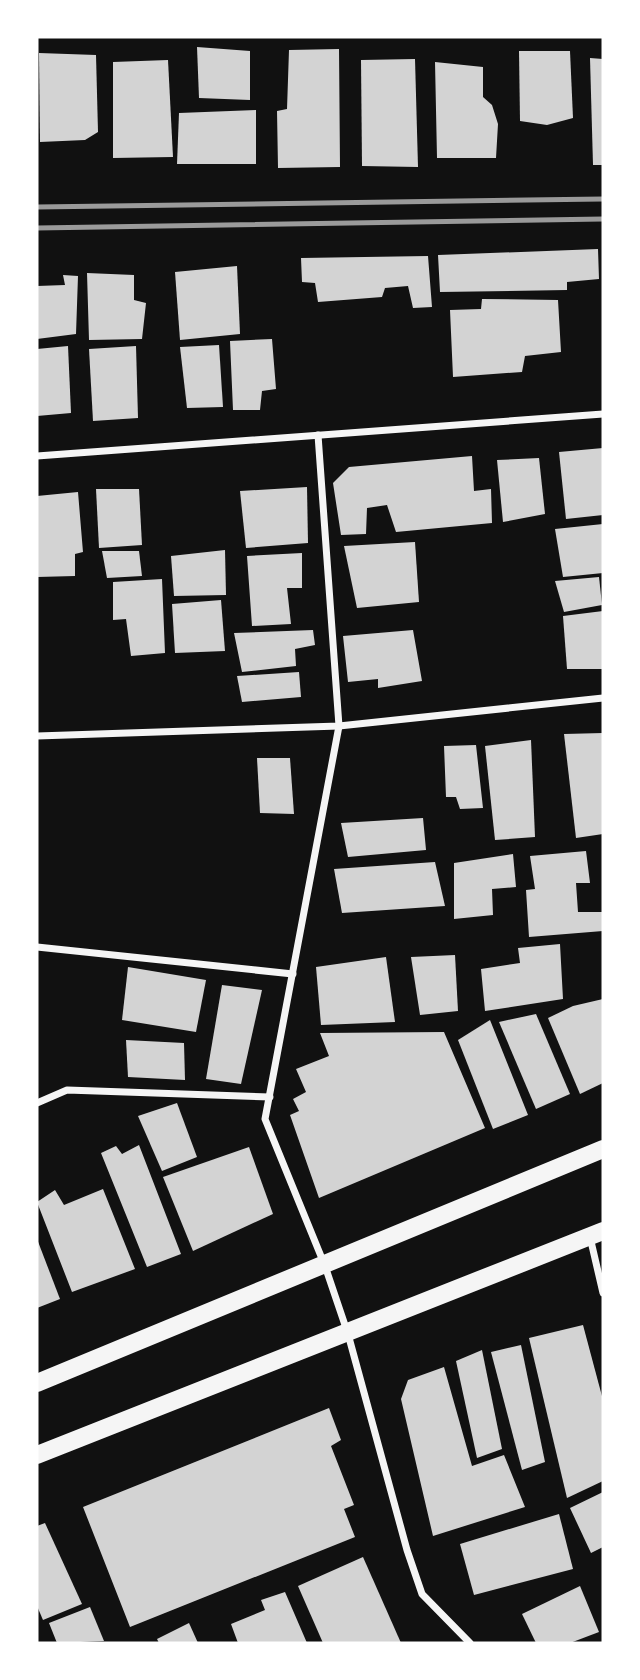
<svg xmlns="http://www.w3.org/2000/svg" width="640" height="1680" viewBox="0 0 640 1680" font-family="Helvetica,sans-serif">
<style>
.building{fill:#d3d3d3}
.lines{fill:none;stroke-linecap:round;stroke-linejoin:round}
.minor{stroke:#f5f5f5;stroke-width:7}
.primary{stroke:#f5f5f5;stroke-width:18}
.rail{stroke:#9a9a9a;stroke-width:5}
</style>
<rect width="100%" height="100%" fill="#111"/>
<!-- building -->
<g class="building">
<path d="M197 47 250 51V100L199 98Z"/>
<path d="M339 49 340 167 278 168 277 111 287 109 289 50Z"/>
<path d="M519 51H570L573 118 547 125 520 121Z"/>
<path d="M39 53 96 55 98 132 85 140 40 142Z"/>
<path d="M590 58 603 59V165H593Z"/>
<path d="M415 59 418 167 362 166 361 60Z"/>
<path d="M168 60 173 157 113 158V62Z"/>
<path d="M435 62 483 67V97L492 105 498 124 496 158H437Z"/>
<path d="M256 110V164H177L179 113Z"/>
<path d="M598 249 599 279 567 282V290L440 292 438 255Z"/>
<path d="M428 256 432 307 413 308 408 286 385 288 382 297 318 302 315 283 302 282 301 258Z"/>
<path d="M237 266 240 334 180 340 175 272Z"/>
<path d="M87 273 134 275V300L146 303 142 339 89 340Z"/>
<path d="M63 275 78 276 76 334 37 339V286L65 285Z"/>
<path d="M482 299 558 300 561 352 525 356 522 372 453 377 450 310 481 309Z"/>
<path d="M272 339 276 389 262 391 260 410H233L230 341Z"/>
<path d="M219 345 223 407 187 408 180 347Z"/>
<path d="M68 346 71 413 37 416V349Z"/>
<path d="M136 346 138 418 93 421 89 349Z"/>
<path d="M603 448V515L566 519 559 452Z"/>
<path d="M472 456 474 491 491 489 492 523 396 532 387 505 367 508 366 534 341 535 333 483 349 467Z"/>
<path d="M539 458 545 514 503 522 497 460Z"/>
<path d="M307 487 308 543 246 548 240 491Z"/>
<path d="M96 489H139L142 545 99 548Z"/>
<path d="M78 492 83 552 75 554V576L37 577V496Z"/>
<path d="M603 524V573L563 577 555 529Z"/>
<path d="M415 542 419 602 357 608 344 546Z"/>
<path d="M225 550 226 595 174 596 171 556Z"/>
<path d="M102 551H139L142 576 107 578Z"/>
<path d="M302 553V588H287L291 624 252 626 247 556Z"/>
<path d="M599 577 602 605 564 612 555 581Z"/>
<path d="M162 579 165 653 131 656 126 619 113 620V582Z"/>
<path d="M221 600 225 651 175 653 172 604Z"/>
<path d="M603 611V669H567L563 616Z"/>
<path d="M313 630 315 645 295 649 296 666 242 672 234 633Z"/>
<path d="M413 630 422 681 378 688V679L348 682 343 636Z"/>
<path d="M299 672 301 697 242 702 237 676Z"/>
<path d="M603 733V834L576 838 564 734Z"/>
<path d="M531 740 535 837 495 840 485 746Z"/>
<path d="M476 745 483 808 460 809 456 797H446L444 746Z"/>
<path d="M257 758H290L294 814 260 813Z"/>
<path d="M423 818 426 850 348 857 341 823Z"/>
<path d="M586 851 590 883H576L578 912H603V931L529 937 526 890 535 889 530 856Z"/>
<path d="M513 854 516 887 492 889 493 915 454 919V863Z"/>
<path d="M435 862 445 906 342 913 334 869Z"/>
<path d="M560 944 563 999 485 1011 481 969 520 963 518 948Z"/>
<path d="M455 955 458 1011 420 1015 411 957Z"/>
<path d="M386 957 395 1022 321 1025 316 967Z"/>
<path d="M128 967 206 980 196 1032 122 1020Z"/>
<path d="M222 985 262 990 241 1084 206 1079Z"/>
<path d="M603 999V1083L580 1094 548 1018 573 1006Z"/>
<path d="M536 1014 570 1094 536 1109 499 1022Z"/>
<path d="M490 1020 528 1115 493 1129 458 1040Z"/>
<path d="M444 1032 485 1128 319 1198 290 1115 299 1111 293 1099 306 1092 296 1069 329 1056 320 1033Z"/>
<path d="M126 1040 184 1043 185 1080 128 1077Z"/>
<path d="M177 1103 197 1157 162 1171 138 1116Z"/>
<path d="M139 1145 181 1254 147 1267 101 1153 116 1146 122 1154Z"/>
<path d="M249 1147 273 1214 193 1251 163 1177Z"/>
<path d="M103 1189 135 1269 72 1292 37 1202 55 1190 64 1205Z"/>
<path d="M37 1239 60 1299 37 1308Z"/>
<path d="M583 1325 603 1400V1481L567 1498 529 1338Z"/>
<path d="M521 1345 545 1462 522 1470 491 1352Z"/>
<path d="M482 1350 502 1449 477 1458 456 1361Z"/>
<path d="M444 1367 472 1466 504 1455 525 1507 433 1536 401 1399 408 1380Z"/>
<path d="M329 1408 341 1440 331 1446 354 1505 344 1509 355 1537 130 1627 83 1507Z"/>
<path d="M603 1492V1547L591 1553 570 1508Z"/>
<path d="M559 1514 573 1569 474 1595 460 1544Z"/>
<path d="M45 1523 82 1604 43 1620 37 1606V1526Z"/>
<path d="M363 1557 401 1643H323L298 1586Z"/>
<path d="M580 1586 599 1632 570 1643H536L522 1614Z"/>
<path d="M285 1592 307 1643H238L231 1624 265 1610 261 1600Z"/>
<path d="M90 1607 104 1641 57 1643 49 1623Z"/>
<path d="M189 1623 198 1643H159L157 1639Z"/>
</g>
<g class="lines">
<!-- minor -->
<g class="minor">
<path d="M318 435 339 726 265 1119 325 1266 348 1334 407 1550 422 1594 470 1643"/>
<path d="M37 456 603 414"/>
<path d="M37 736 339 726 603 698"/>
<path d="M37 947 293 974"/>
<path d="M37 1103 67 1090 270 1097"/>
<path d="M590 1237 603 1293"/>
</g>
<!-- primary -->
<g class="primary">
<path d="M37 1383 603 1149"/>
<path d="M37 1455 603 1231"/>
</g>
<!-- rail -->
<g class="rail">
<path d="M37 207 603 199"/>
<path d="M37 228 603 219"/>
</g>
</g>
<!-- border -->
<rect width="640" height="1680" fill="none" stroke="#ffffff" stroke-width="77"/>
</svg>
